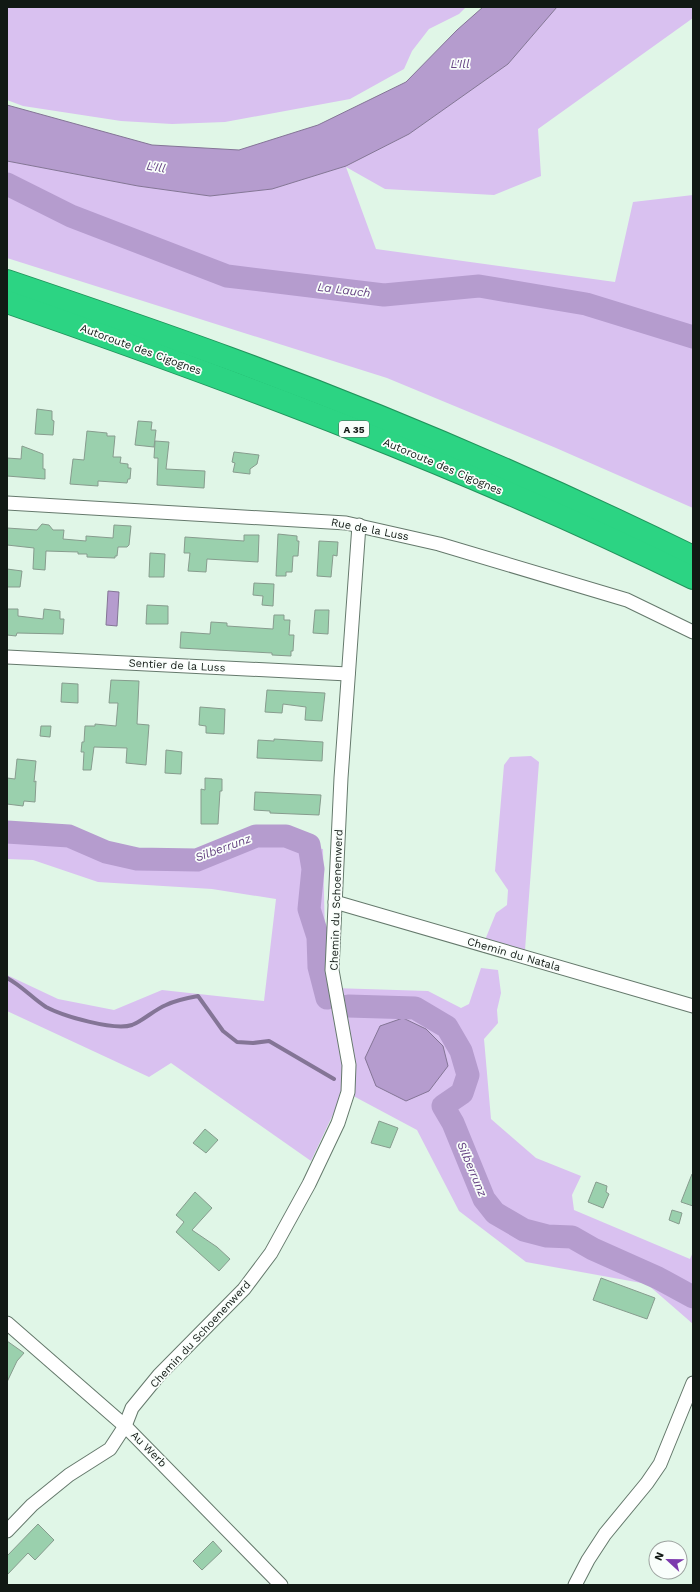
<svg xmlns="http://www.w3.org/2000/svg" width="700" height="1592" viewBox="0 0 700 1592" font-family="'Work Sans',sans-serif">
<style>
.green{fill:#d9c1f0}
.water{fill:#b59cce;stroke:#847596}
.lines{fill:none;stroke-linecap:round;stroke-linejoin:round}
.stream{stroke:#847596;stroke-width:4}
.river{stroke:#b59cce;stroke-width:23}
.building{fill:#9ad0ad;stroke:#879c8e}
.minor-casing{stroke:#65796c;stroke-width:15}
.motorway-casing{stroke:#23935c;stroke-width:24}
.minor{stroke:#fff;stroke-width:13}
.motorway{stroke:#2cd483;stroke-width:22}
.labels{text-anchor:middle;stroke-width:3.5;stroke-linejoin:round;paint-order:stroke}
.shield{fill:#f9fefb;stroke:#575e59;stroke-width:1}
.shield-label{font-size:10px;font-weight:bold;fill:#111914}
.street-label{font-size:11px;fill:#111914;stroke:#f9fefb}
.water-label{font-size:12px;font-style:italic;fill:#674584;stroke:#f9fefb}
</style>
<rect width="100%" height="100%" fill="#e0f6e7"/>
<!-- green -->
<g class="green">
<path d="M7 7H466L459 14 429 29 412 51 404 69 350 99 225 122 172 124 121 121 23 106 7 100Z"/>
<path d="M557 7H693V18L538 129 541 176 494 195 385 189 346 167 376 249 615 282 633 202 693 195V508L556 448 387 378 7 258V161L138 186 210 196 272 189 346 166 409 134 508 64Z"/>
<path d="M531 756 539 762 525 950 485 940 496 913 507 905 508 890 495 871 504 765 510 757Z"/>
<path d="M7 828 71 835 175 868 238 842 323 849 325 938 333 988 428 991 461 1008 469 1004 481 968 498 970 501 993 497 1010 498 1023 484 1039 491 1119 536 1158 581 1176 572 1195 574 1210 690 1259 693 1252V1324L647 1284 526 1262 459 1211 417 1130 344 1091 311 1161 171 1063 149 1077 7 1011V975L58 999 114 1010 162 990 264 1001 276 899 212 889 98 882 33 860 7 859Z"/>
</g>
<!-- water -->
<g class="water">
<path d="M483 7H557L508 64 409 134 346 166 272 189 210 196 138 186 7 161V105L152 145 239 150 318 125 406 82 457 30Z"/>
<path d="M108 591 119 592 117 626 106 625Z"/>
<path d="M403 1018 426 1029 443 1046 448 1066 429 1091 406 1101 376 1086 365 1058 380 1026Z"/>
</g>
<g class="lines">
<!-- stream -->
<path class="stream" d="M7 978C22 986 32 998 46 1007 63 1016 114 1031 132 1025 144 1020 154 1010 166 1005 176 1000 187 998 198 996L223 1031 237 1042 253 1043 269 1041 334 1079"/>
<!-- river -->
<g class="river">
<path d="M7 184 71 216 227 276 384 295 479 286 586 304 693 337"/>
<path d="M7 832 69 836 106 852 137 859 197 860 256 836H286L309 845 313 869 309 909 318 937 319 967 327 998"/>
<path d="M348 1006 415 1008 447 1027 461 1051 468 1075 462 1093 443 1106 453 1123 484 1199 495 1213 524 1230 547 1236 572 1237 593 1249 658 1278 693 1297"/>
</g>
</g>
<!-- building -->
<g class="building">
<path d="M37 409 52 411V420L54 421 53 435 35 434Z"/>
<path d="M138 421 152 422 151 430H156L154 447 135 445Z"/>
<path d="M87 431 107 433V436H115L113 457H121L120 463 128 464V468H131L130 479H128L127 483 98 481V486L70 484 73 459 84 460Z"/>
<path d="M155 441 169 442 166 469 205 471 204 488 157 485 158 458H154Z"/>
<path d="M22 446 43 454V469H45V479L7 476V458L21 459Z"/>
<path d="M234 452 259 455 257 464 250 469V474L233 472 235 463 232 462Z"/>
<path d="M42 524 49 525 53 530H64L63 539 86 541V536L113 538 114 525 131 526 129 545 127 547H118L117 556H115V558L87 557V554H78V552L46 551 45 570 33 569 34 548 7 545V528L37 530Z"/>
<path d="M278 534 297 536V541H299L298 556H293L292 572H286V576H276Z"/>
<path d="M244 535H259L258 562 207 559 206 572 188 571 190 553H184L185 537 244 541Z"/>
<path d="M319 541 338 542 337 556 333 555 331 577 317 576Z"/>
<path d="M150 553 165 554 164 577H149Z"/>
<path d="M7 569 22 571 20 587H7Z"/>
<path d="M254 583 274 584 273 606 262 605 263 596 253 595Z"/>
<path d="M147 605 168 606V624H146Z"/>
<path d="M7 609H18V616L43 619 44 609 60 611V619H64L63 634 17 633 16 636 7 635Z"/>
<path d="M315 610H329L328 634 313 633Z"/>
<path d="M274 615H284V620H290L289 635H294L293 651H291V656L272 655V653L180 648 181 632 210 634 211 622 227 623V626L273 629Z"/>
<path d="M111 680 139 681 137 724 149 725 146 765 126 763 127 748 94 747 91 770H83L84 752H81L82 742H84L85 726H95V724L116 726 118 703H109Z"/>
<path d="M62 683 78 684V703L61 702Z"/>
<path d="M267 690 325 693 322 721 305 720 306 707 283 704 282 713 265 712Z"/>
<path d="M200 707 225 709 224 734 206 733V726L199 725Z"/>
<path d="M41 726H51L50 737 40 736Z"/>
<path d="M274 739 323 742 322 761 257 758 258 740 274 741Z"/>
<path d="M166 750 182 752 181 774 165 773Z"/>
<path d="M17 759 36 761 34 782 36 781 35 802 24 801 23 806 7 804V778L15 779Z"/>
<path d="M205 778 222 779V791H220L218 824H201V789L205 790Z"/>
<path d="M255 792 321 795 319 815 270 813V811L254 810Z"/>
<path d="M379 1121 398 1128 390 1148 371 1143Z"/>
<path d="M205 1129 218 1140 206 1153 193 1143Z"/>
<path d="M692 1174H693V1206L681 1202Z"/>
<path d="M596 1182 607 1186 606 1192 609 1194 603 1208 588 1202Z"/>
<path d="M195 1192 212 1208 192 1230 217 1247 230 1259 219 1271 176 1232 184 1222 176 1215Z"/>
<path d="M672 1210 682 1213 679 1224 669 1220Z"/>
<path d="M601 1278 655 1298 647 1319 593 1300Z"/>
<path d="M7 1341 24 1353 17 1361 7 1382Z"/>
<path d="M38 1524 54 1540 35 1560 28 1553 7 1575V1556Z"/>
<path d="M213 1541 222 1551 202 1570 193 1561Z"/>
</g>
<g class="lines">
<!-- minor casing -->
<g class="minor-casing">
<g id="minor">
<path d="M7 503 346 523 439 544 627 600 693 632"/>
<path d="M7 657 348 674"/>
<path d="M335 902 693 1006"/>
<path d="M7 1323 125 1426 281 1585"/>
<path d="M7 1531 32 1505 69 1475 110 1449 125 1426 132 1408 159 1375 244 1289 271 1253 309 1184 338 1123 348 1092 349 1065 332 970 341 778 359 525"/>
<path d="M575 1585 588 1560 605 1534 647 1483 660 1464 693 1383"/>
</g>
</g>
<!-- motorway casing -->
<g class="motorway-casing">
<g id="motorway">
<path d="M7 281C81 306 155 331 228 358 386 416 542 483 693 557"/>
<path d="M7 302C240 383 471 469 693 578"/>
</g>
</g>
<!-- minor -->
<use href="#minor" class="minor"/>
<!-- motorway -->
<use href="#motorway" class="motorway"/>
</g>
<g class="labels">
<!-- shield labels -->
<rect class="shield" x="339" y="421" width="30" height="16" rx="3"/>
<g class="shield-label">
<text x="354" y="433">A 35</text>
</g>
<!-- street labels -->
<g class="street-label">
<text transform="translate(141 349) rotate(20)" y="4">Autoroute des Cigognes</text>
<text transform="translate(443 466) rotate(23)" y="4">Autoroute des Cigognes</text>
<text transform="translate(370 529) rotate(11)" y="4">Rue de la Luss</text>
<text transform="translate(177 665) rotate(3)" y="4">Sentier de la Luss</text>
<text transform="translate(336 900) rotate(-88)" y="4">Chemin du Schoenenwerd</text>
<text transform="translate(514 954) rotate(16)" y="4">Chemin du Natala</text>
<text transform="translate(200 1334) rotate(-47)" y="4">Chemin du Schoenenwerd</text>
<text transform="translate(149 1449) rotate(45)" y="4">Au Werb</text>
</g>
<!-- water labels -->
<g class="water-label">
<text x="460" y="68">L'Ill</text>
<text transform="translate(156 167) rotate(9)" y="4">L'Ill</text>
<text transform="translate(344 290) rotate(7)" y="4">La Lauch</text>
<text transform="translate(223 848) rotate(-20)" y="4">Silberrunz</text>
<text transform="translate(472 1169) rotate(67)" y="4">Silberrunz</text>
</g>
</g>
<!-- border -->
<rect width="700" height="1592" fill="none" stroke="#111914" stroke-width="16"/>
<!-- north arrow -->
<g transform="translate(668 1560) rotate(292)"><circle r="19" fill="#f9fefb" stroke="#9ca29f"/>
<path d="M0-3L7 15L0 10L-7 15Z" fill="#7c39ad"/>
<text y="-6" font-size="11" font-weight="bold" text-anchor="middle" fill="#111914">N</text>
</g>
</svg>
